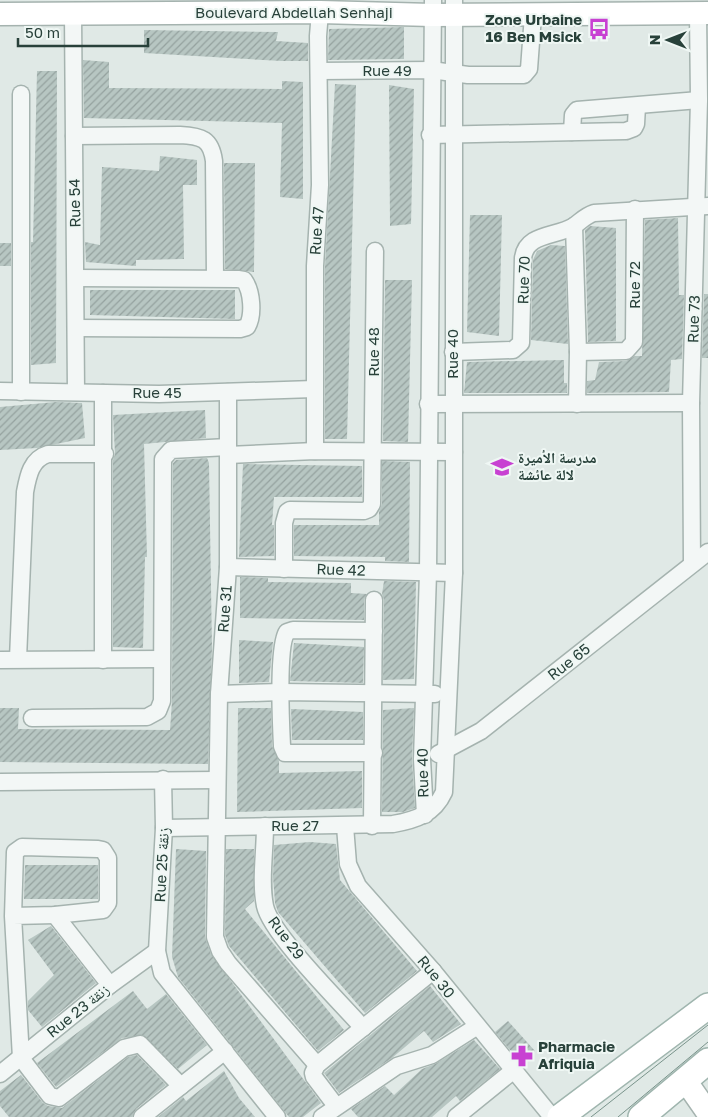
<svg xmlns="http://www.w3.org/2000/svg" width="708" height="1117" viewBox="0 0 708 1117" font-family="'Golos Text','Noto Naskh Arabic',sans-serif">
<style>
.building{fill:url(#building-hatch)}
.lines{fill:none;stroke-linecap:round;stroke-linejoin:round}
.street-casing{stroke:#a5b3af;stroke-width:19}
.secondary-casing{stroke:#a5b3af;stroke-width:25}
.primary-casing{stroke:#9fb5ae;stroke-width:28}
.street{stroke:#f3f7f6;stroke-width:16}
.secondary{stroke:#fff;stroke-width:22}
.primary{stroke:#fff;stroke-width:25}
.tram{stroke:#79938b;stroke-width:1}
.labels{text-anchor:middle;stroke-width:4;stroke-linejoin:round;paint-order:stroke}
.street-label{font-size:15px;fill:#28413a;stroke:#eff7f4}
.poi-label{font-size:15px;font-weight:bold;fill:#28413a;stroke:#eff7f4;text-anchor:start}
</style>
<defs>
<pattern id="building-hatch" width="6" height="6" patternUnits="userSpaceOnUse" patternTransform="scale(1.25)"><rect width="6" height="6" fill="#b7c6c2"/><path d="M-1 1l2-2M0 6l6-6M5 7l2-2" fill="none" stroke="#95a29f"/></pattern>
</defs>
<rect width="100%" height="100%" fill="#e0e9e6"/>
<!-- building -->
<g class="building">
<path d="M404 27V59L328 60 329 29Z"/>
<path d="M144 30 278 32 276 41 308 43V61H282L144 53Z"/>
<path d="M83 60 109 62V88L282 89V81L303 82V199L280 197 282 123 84 118Z"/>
<path d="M37 71H57L56 363 31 365V242H33Z"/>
<path d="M335 84 356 85 347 439H325V266Z"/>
<path d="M389 85 414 89 411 224 390 226Z"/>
<path d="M160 156 197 160V185H183L184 259 136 260V266L86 262 85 242 100 245 102 167 159 171Z"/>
<path d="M224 163H255L254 272 225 269Z"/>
<path d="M470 215H502L499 336 467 332Z"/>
<path d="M678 218 679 295H684L682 359 671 360 669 392 587 393V381L595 380 599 362 626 361 635 356H642L645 220Z"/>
<path d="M590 226 616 228V341L588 342 585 230Z"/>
<rect x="0" y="243" width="11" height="23"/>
<path d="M551 245 565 246 568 344 531 340 533 260 537 251Z"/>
<path d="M385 280H412L408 442 383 441Z"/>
<path d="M90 290H235V319L90 315Z"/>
<path d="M704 294H708V358H702Z"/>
<path d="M564 360V383H567V393H464L467 362Z"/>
<path d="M56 402 82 403 85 438 37 448 0 450V407Z"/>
<path d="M205 410 206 438 144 444 147 557H145L143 648 113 647V460L115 454 113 415Z"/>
<path d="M207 458 209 463 212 648 208 764 0 762V708H19L18 729 170 730 172 701 173 463 176 460Z"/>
<path d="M382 461 410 462 409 562 385 561V557L294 556V525H379V512L382 504Z"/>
<path d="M243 464 362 466V497H274L272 525H274V556L239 557Z"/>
<path d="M240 577 268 578V582L351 583V593L367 594 364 600V620L240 618Z"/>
<path d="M384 581 416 582 414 679 383 680 384 600 382 594Z"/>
<path d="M239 640 273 642 269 682 239 683Z"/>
<path d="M294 643 364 647 363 683 290 681Z"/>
<path d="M238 708H271L272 746 279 761V773L362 771V808L237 812Z"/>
<path d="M414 708 412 759 415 808 403 812H382L383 710Z"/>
<path d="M291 709 363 712V740H292Z"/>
<path d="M310 842 336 844 340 880 417 971 365 1013 278 912 275 903 273 877 274 845Z"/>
<path d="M176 849 206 851 205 937 211 954 321 1103 303 1117H289L178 977 172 957Z"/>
<path d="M226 849H254V901L245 909 344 1030 318 1051 229 946 225 935Z"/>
<path d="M25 865H98V899H24Z"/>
<path d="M51 926 96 983 42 1027 28 1010V1001L54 975 28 940Z"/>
<path d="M430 986 461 1024 433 1042 424 1031 392 1058 339 1093 324 1073Z"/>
<path d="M133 991 147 1009 166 994 207 1045 178 1069 143 1035 122 1038 56 1087 37 1063Z"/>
<path d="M508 1021 535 1051 521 1063 495 1032Z"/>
<path d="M474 1040 500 1069 460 1101 456 1096 432 1117H358L351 1109 385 1086 394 1095 422 1069 437 1063Z"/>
<path d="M137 1055 166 1085 136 1109 132 1117H9L0 1106V1091L21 1075 43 1103 48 1106 62 1108 128 1057Z"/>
<path d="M224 1071 239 1098 255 1117H158L183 1097 186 1101Z"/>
</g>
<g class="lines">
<!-- street casing -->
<g class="street-casing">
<g id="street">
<path d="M73 14 76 392"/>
<path d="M320 71 431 70 468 75H524L529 69 533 15"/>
<path d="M572 132 573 115 577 110 699 100"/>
<path d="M430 135 626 131 634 128 636 124 637 106"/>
<path d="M74 136 180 135C202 136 211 139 214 161L215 277"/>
<path d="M574 226 578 352 577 404"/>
<path d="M76 278 238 279 244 280C252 291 254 315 247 327L240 329 76 328"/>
<path d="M453 352 513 350 521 343 523 258C526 233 556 237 574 226 581 221 585 216 594 213L708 206"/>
<path d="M578 352 626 351 634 342 635 209"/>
<path d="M0 391 159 394 314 389"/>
<path d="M21 392V94"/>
<path d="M228 392V567L219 694 215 937 220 951 228 963 317 1065"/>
<path d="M103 393V660"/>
<path d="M428 404 691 403"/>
<path d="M315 451V266L320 185 318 36 320 12"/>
<path d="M228 455 315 451 454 452"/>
<path d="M692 564 691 403 699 100 698 13"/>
<path d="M228 567 454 573"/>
<path d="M284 569V523L287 512 290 510 364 511 369 509 372 504 375 251"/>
<path d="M18 659 25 492C28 476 31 459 48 454H105"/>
<path d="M0 660 161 659"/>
<path d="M219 694 281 692 435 694"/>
<path d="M32 718 147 717 158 711 162 701 163 459 171 450 228 447"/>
<path d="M374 753H285L282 746C281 726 277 645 287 632L293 630 374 631"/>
<path d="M438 754 481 731 708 552"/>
<path d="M163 779 164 828 157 951 162 973 277 1117"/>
<path d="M0 782 217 780"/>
<path d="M425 815 422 759 428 573 433 0"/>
<path d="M265 826C265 852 260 881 265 906 271 934 341 1003 363 1028"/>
<path d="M345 826 348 864 358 886 433 971 552 1117"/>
<path d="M372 826 374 600"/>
<path d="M164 828 393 824C416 820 434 814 444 792L454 573V0"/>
<path d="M55 915 110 985"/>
<path d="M13 916 55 915 103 910 108 903V858L103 850 98 849 22 847 15 852 13 916 21 1058 50 1096 59 1098 124 1048 140 1044 181 1086"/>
<path d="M0 1074 110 985 157 951"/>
<path d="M336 1106 314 1077 313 1073 317 1065 433 971"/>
<path d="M142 1117 225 1051"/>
<path d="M322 1117 397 1066 432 1055 476 1027"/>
<path d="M456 1117 514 1070"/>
</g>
</g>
<!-- secondary casing -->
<g class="secondary-casing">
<g id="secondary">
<path d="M0 14 320 12 432 15 708 13"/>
<path d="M685 1080 708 1113"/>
</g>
</g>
<!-- primary casing -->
<g class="primary-casing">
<g id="primary">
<path d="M560 1117 708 1006"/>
<path d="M641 1117 708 1061"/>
</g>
</g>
<!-- street -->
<use href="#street" class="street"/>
<!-- secondary -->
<use href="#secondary" class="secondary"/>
<!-- primary -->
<use href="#primary" class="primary"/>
<!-- tram -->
<g class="tram">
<path d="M591 1117 708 1025"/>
<path d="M618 1117 708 1042"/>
</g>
</g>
<!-- icons -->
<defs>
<g id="bus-bare" transform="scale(1.725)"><path d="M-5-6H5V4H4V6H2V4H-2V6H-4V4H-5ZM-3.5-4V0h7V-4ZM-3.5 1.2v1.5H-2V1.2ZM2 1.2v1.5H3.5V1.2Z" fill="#c841d2" stroke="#eff7f4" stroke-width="2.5" paint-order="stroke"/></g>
<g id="school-bare" transform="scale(1.725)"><path d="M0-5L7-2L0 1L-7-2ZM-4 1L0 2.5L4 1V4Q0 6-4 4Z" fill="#c841d2" stroke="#eff7f4" stroke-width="2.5" paint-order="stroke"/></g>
<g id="pharmacy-bare" transform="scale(1.725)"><path d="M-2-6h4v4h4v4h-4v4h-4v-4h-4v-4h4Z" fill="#c841d2" stroke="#eff7f4" stroke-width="2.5" paint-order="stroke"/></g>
</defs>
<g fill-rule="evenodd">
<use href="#bus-bare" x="599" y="29"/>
<use href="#school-bare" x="502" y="467"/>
<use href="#pharmacy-bare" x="522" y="1056"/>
</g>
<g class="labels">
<!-- street labels -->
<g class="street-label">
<text x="294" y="18">Boulevard Abdellah Senhaji</text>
<text x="387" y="76">Rue 49</text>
<text transform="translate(75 203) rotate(-91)" y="5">Rue 54</text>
<text transform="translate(317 231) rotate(-86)" y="5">Rue 47</text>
<text transform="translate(524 280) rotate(-88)" y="5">Rue 70</text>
<text transform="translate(635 285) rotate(-90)" y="5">Rue 72</text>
<text transform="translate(694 319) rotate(-88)" y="5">Rue 73</text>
<text transform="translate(374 352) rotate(-90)" y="5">Rue 48</text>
<text transform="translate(453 354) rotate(-90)" y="5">Rue 40</text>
<text x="157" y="398">Rue 45</text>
<text transform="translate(341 570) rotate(2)" y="5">Rue 42</text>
<text transform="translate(225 609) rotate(-86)" y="5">Rue 31</text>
<text transform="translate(569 662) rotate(-38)" y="5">Rue 65</text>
<text transform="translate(423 773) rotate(-91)" y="5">Rue 40</text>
<text x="295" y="831">Rue 27</text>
<text transform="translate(162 865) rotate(-87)" y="5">Rue 25 زنقة</text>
<text transform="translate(286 938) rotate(53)" y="5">Rue 29</text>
<text transform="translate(436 977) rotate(51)" y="5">Rue 30</text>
<text transform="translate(78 1011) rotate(-39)" y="5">Rue 23 زنقة</text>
</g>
<!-- poi labels -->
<g class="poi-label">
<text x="582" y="25" text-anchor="end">Zone Urbaine<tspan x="582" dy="17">16 Ben Msick</tspan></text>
<text x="518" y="463">مدرسة الأميرة<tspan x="518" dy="17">لالة عائشة</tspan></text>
<text x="538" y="1052">Pharmacie<tspan x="538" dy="17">Afriquia</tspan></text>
</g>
</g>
<!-- north arrow -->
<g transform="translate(668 40) rotate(270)" stroke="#eff7f4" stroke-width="4" paint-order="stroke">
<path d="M0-4L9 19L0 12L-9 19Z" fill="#28413a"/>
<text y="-8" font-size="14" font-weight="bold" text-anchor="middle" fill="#28413a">N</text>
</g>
<!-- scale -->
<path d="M18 38v8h130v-8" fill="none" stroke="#28413a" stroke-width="2.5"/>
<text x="25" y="38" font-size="15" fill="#28413a" stroke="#eff7f4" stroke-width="4" paint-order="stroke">50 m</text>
</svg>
